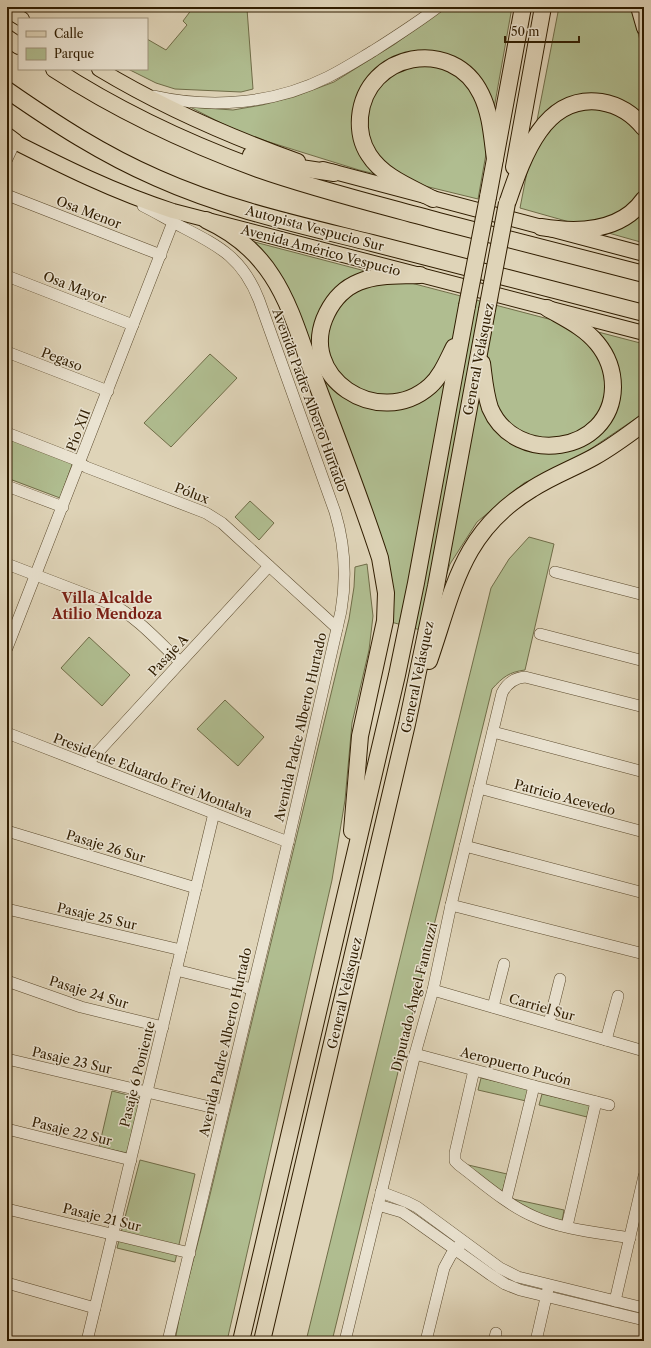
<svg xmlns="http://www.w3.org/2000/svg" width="651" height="1348" viewBox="0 0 651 1348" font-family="'Libre Caslon Text',serif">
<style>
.green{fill:#b0bd90;stroke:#706d48}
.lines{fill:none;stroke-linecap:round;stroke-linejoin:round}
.minor-casing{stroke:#5c4b2e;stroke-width:12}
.major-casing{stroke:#301d00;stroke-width:16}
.highway-casing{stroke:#301d00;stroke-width:18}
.minor{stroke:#eae3d1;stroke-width:11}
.major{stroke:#dfd4b8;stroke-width:14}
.highway{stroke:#dfd4b8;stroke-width:16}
.highway-bridge-casing{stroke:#301d00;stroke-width:18;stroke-linecap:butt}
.highway-bridge{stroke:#dfd4b8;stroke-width:16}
.labels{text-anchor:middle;stroke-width:3;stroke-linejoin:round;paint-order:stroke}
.street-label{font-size:13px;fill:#301d00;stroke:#eae3d1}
.neighbourhood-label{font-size:14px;font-weight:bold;fill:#7a1f14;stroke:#eae3d1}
</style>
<rect width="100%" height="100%" fill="#dfd4b8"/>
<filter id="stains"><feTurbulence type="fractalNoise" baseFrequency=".005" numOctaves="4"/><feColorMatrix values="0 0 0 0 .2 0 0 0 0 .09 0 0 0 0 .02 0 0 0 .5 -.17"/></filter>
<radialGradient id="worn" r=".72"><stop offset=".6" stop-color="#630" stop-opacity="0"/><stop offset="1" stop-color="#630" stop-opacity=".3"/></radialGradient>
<!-- green -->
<g class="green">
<path d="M189 7H241L247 9 253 89 241 92 175 89 156 83 128 69H147V39L166 50 187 25 183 21 192 9Z"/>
<path d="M446 7H512L478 199 359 170 253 137 225 125 190 107 233 110 262 105 294 97 334 82 395 44Z"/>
<path d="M559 7H631L644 55V243L520 208Z"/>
<path d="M247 240 644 344V413L577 458 524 483 477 522 450 564 428 632 391 622 392 604 304 339Z"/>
<path d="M210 354 237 378 171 447 144 423Z"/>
<path d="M7 436 73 462 60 498 7 478Z"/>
<path d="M250 501 274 523 259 540 235 517Z"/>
<path d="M529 537 554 544 525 670C509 672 503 677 492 689L332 1341H306L491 588 509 559Z"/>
<path d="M367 564 373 616 369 650 352 723 345 800 332 880 227 1341H175L181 1308 209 1199 297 835 349 619 354 587 355 567Z"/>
<path d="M89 637 130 675 102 706 61 668Z"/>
<path d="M225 700 264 737 238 766 197 729Z"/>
<path d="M481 1078 529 1089 526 1101 478 1090Z"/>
<path d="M112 1091 140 1098 127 1153 99 1147Z"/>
<path d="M542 1094 590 1105 587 1117 539 1105Z"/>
<path d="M140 1160 195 1174 175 1262 117 1248Z"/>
<path d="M464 1164 507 1174 502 1193Z"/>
<path d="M513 1199 564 1210 562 1221 537 1216Z"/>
</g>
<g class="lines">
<!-- minor casing -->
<g class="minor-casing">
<g id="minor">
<path d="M154 96C212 109 274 104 328 77 344 69 358 60 373 51 395 37 417 23 438 7"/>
<path d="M7 159 15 142"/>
<path d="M7 195 161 255"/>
<path d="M143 206C157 213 170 221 184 228 221 247 243 259 259 300L335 512C345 545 347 576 341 611L288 842 168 1341"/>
<path d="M7 276 133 325"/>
<path d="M7 352 108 391"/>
<path d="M7 433 74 459 86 467 206 513 222 523 337 628"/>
<path d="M7 486 63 507"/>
<path d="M7 564 111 604C135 615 161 644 180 662"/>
<path d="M555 572 644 595"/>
<path d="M540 634 644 661"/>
<path d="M7 648 173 222"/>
<path d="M493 732 644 772"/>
<path d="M7 733 288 842"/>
<path d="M87 764 269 566"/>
<path d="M479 788 644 832"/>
<path d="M7 831 196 888"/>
<path d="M465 846 644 893"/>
<path d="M451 905 644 954"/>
<path d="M7 909 181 950"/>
<path d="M176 970 252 989"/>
<path d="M7 981 81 1007 163 1027"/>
<path d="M433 990 644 1051"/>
<path d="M493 1007 504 964"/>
<path d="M549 1023 560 979"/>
<path d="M606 1040 618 996"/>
<path d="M415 1054 534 1086 609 1105"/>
<path d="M7 1059 223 1110"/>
<path d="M474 1070 455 1153V1161L459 1165C483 1183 507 1205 535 1217 561 1229 601 1233 630 1238"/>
<path d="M7 1129 131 1160"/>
<path d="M381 1192 407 1202 417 1207 500 1268 518 1277 644 1308"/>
<path d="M506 1200 534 1086"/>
<path d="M378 1205 402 1212 411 1218 491 1275 505 1284 520 1290 644 1320"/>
<path d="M7 1209 190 1253"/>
<path d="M567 1226 596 1102"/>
<path d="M7 1283 95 1308"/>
<path d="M615 1301 644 1176"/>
<path d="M87 1341 214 813"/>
<path d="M345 1341 415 1054 433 990 451 905 502 693C507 683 514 678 525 677L644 707"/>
<path d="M426 1341 444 1268 451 1255 460 1245"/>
<path d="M494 1341 496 1333"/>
<path d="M536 1341 548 1289"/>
</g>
</g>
<!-- major casing -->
<g class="major-casing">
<g id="major">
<path d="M638 7 644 28"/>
<path d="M7 10 22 19"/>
<path d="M99 69C162 107 228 136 298 161"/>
<path d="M7 138C62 166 114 192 173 211L644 333"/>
<path d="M323 169 644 254"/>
</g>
</g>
<!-- highway casing -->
<g class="highway-casing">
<g id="highway">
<path d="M7 38 19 46"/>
<path d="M54 69C117 110 187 143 258 169 318 190 380 205 442 222 510 239 577 257 644 274"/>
<path d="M7 90C56 124 102 154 157 178 226 209 300 225 372 243 463 266 553 290 644 313"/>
<path d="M7 136 15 142"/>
<path d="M251 155 294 167 334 173"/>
<path d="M514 167 543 7"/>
<path d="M488 197 523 7"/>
<path d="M433 199C410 187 383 177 369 155 361 143 359 130 360 117 366 52 453 36 481 94 491 114 492 138 495 159"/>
<path d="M508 201C523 157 544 94 601 102 619 105 633 114 644 128"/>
<path d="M206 220C232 232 256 251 272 276 292 306 303 348 316 382 338 441 361 499 380 558L386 593 385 621 360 736 352 831"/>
<path d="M541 227C577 233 621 232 644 199"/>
<path d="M420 275C400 276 378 274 359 282 344 288 334 299 327 313 295 377 379 431 430 386 441 376 447 361 454 347"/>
<path d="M482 363C484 378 485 393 490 408 515 467 612 454 613 387 613 371 607 355 597 343 584 327 564 318 547 308"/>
<path d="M429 661C454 589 461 532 532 489 552 476 574 468 594 457 612 447 628 435 644 423"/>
<path d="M241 1341 397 675 416 583 467 306"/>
<path d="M262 1341 407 724 436 586 487 310"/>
</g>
</g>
<!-- minor -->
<use href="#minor" class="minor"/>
<!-- major -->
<use href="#major" class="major"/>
<!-- highway -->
<use href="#highway" class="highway"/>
<!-- highway-bridge casing -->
<g class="highway-bridge-casing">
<g id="highway-bridge">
<path d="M467 306 488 197"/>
<path d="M487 310 507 203"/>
</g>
</g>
<!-- highway-bridge -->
<use href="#highway-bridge" class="highway-bridge"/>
</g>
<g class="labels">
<!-- street labels -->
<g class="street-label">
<text transform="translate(89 212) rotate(21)" y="5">Osa Menor</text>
<text transform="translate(315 228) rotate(15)" y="5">Autopista Vespucio Sur</text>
<text transform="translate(321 250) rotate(15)" y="5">Avenida Américo Vespucio</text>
<text transform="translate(75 287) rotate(21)" y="5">Osa Mayor</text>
<text transform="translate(62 359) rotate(21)" y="5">Pegaso</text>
<text transform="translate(478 359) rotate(-79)" y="5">General Velásquez</text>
<text transform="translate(310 400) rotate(70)" y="5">Avenida Padre Alberto Hurtado</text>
<text transform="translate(78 430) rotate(-69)" y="5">Pío XII</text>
<text transform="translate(192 493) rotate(21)" y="5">Pólux</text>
<text transform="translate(168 655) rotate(-47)" y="5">Pasaje A</text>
<text transform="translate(417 677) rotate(-78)" y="5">General Velásquez</text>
<text transform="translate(300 727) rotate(-77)" y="5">Avenida Padre Alberto Hurtado</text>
<text transform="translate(153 775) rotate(21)" y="5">Presidente Eduardo Frei Montalva</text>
<text transform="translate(565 797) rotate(15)" y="5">Patricio Acevedo</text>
<text transform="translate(106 846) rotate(17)" y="5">Pasaje 26 Sur</text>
<text transform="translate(97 916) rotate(13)" y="5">Pasaje 25 Sur</text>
<text transform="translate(89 992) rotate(17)" y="5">Pasaje 24 Sur</text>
<text transform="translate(344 993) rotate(-77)" y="5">General Velásquez</text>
<text transform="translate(414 997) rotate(-76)" y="5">Diputado Ángel Fantuzzi</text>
<text transform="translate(542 1007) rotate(16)" y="5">Carriel Sur</text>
<text transform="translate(225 1042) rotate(-77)" y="5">Avenida Padre Alberto Hurtado</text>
<text transform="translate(72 1060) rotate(13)" y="5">Pasaje 23 Sur</text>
<text transform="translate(516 1066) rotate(15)" y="5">Aeropuerto Pucón</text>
<text transform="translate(137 1074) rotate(-76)" y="5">Pasaje 6 Poniente</text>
<text transform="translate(72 1131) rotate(14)" y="5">Pasaje 22 Sur</text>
<text transform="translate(102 1217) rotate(14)" y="5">Pasaje 21 Sur</text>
</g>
<!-- neighbourhood labels -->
<g class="neighbourhood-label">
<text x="107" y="603">Villa Alcalde<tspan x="107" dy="16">Atilio Mendoza</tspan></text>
</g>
</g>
<!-- margin -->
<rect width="651" height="1348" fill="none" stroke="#dfd4b8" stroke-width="24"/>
<rect x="8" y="8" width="635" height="1332" fill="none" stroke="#301d00" stroke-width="2"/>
<rect x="12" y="12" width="627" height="1324" fill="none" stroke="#301d00"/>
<!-- legend -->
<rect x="18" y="18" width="130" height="52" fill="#eae3d1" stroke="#a0947d"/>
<rect x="26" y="31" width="20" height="6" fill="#dfd4b8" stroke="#a0947d"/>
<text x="54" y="38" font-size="12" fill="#301d00">Calle</text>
<rect x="26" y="48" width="20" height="12" fill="#b0bd90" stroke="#a0947d"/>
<text x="54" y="58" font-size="12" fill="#301d00">Parque</text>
<!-- scale -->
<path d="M505 36v6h74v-6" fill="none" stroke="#301d00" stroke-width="2"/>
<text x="511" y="36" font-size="12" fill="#301d00" stroke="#eae3d1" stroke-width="3" paint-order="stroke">50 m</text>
<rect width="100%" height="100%" filter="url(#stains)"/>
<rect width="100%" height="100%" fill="url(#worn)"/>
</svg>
